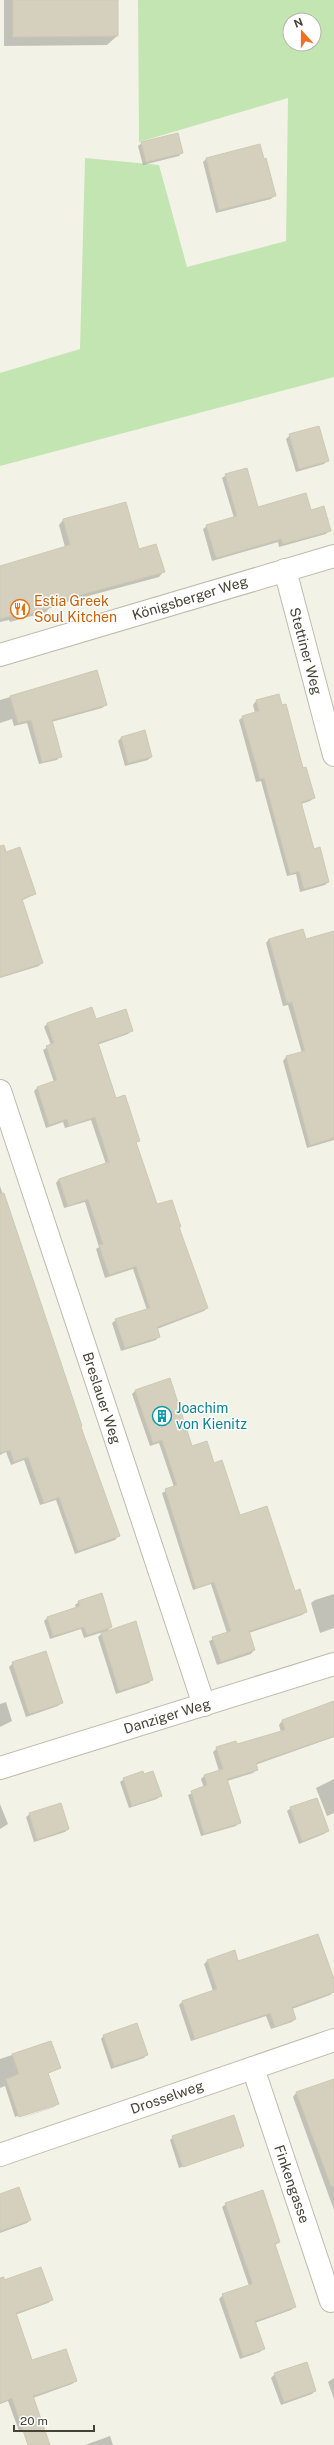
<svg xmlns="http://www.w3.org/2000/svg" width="334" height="2445" viewBox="0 0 334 2445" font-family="'Public Sans',sans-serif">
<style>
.green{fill:#c2e5b2;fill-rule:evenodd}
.shadow{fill:#0003}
.building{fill:#d4d0bd;stroke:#cec9b1}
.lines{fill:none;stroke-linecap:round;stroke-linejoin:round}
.minor-casing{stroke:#bebbaa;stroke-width:24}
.minor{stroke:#fff;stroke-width:22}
.labels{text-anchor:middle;stroke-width:3;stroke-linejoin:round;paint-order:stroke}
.street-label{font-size:14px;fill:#454336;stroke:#fff}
.food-label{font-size:14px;fill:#c56008;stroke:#fff;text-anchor:start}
.culture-label{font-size:14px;fill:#0d838f;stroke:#fff;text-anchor:start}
</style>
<rect width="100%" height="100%" fill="#f3f2e7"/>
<!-- green -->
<path class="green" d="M138 0H334V377L0 466V373L80 349 85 158 159 165 187 267 286 241 288 98 139 142ZM290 20H314V44H290Z"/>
<!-- shadow -->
<g class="shadow">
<path d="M4 0H117V36L107 45 4 46Z"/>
<path d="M142 143 182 152 179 156 143 165 138 146Z"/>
<path d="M206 159 274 196 271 199 216 213 203 162Z"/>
<path d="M290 435 328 460 324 464 296 472 286 439Z"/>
<path d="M226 475 257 508 310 511 330 530 326 534 279 547 278 542 212 561 203 529 207 526 234 518 222 478Z"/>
<path d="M63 520 138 550 163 572 159 577 51 606 46 612 10 622 9 620 0 622V567L65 547 59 525Z"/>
<path d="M97 671 106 705 102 708 51 722 60 756 57 760 39 764 27 723 14 726 12 719 0 723V700Z"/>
<path d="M278 695 314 798 310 801 301 804 313 850 328 882 325 885 300 892 296 874 287 876 261 781 256 782 239 720 243 717 255 713 253 705 256 701Z"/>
<path d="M121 738 151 757 148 760 125 766 118 741Z"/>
<path d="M0 855 35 894 21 901 42 962 39 966 0 978Z"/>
<path d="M334 932V1140L307 1148 283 1061 286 1057 302 1053 288 1005 283 1006 266 943 269 939 305 940Z"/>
<path d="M96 1020 132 1030 128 1034 97 1045 115 1100 139 1140 136 1143 157 1206 180 1226 178 1228 207 1308 204 1311 157 1329 159 1336 156 1340 121 1351 112 1323 116 1320 147 1310 133 1269 105 1278 96 1249 99 1247 85 1202 64 1208 56 1183 59 1179 106 1164 91 1120 65 1128 63 1122 46 1128 34 1091 37 1088 54 1082 43 1050 51 1045 44 1027 48 1023Z"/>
<path d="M0 1186 81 1426 80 1427 118 1536 115 1540 75 1554 56 1500 40 1505 24 1460 11 1465 6 1452 0 1455Z"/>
<path d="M169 1380 191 1448 213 1464 240 1516 306 1612 302 1615 249 1633 254 1650 251 1654 217 1665 209 1641 227 1633 211 1584 193 1590 162 1493 174 1487 159 1443 150 1446 132 1394 135 1391Z"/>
<path d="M334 1594V1628L320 1633 311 1603 315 1600Z"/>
<path d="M79 1602 111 1627 106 1632 152 1679 149 1683 116 1694 98 1637 103 1632 84 1638 81 1629 50 1639 44 1621 47 1618 76 1608 75 1605Z"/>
<path d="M13 1663 62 1702 58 1706 26 1717 9 1667Z"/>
<path d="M6 1702 12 1721 0 1727V1704Z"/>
<path d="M334 1703V1737L255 1765 257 1769 253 1773 227 1781 239 1822 236 1826 201 1836 188 1795 204 1788 201 1779 204 1776 219 1771 213 1752 217 1748 236 1746 281 1732 279 1725 282 1721Z"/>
<path d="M153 1772 160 1796 157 1799 129 1808 120 1782 124 1779Z"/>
<path d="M334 1779V1813L327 1816 316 1788Z"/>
<path d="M0 1804 8 1824 0 1829Z"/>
<path d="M291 1808 328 1831 324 1834 299 1844 287 1811Z"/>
<path d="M30 1814 68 1829 65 1832 34 1842 26 1817Z"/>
<path d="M234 1951 238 1962 333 1992 330 1995 292 2009 295 2019 292 2022 271 2029 266 2016 191 2041 179 2005 182 2002 213 1991 204 1964 207 1961Z"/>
<path d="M104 2035 147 2054 144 2058 111 2069 101 2039Z"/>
<path d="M51 2042 60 2068 47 2074 57 2104 54 2107 16 2120 55 2106V2104L15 2117 5 2086 0 2088V2059Z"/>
<path d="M334 2080V2210L293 2097 296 2093Z"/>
<path d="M173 2137 243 2146 240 2149 179 2170 240 2149V2146L179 2168 170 2140Z"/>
<path d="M0 2200 30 2220 27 2223 0 2233Z"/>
<path d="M226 2204 279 2242 274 2246 295 2307 291 2310 255 2323 264 2348 260 2352 240 2359 219 2299 223 2295 249 2286 222 2207Z"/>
<path d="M0 2296 52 2300 48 2303 15 2315 32 2362 76 2381 72 2384 33 2398 38 2425 19 2431 8 2401 0 2404Z"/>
<path d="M275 2374 315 2391 312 2394 281 2405 271 2378Z"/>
<path d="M334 2378V2399L328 2382Z"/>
<path d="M110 2436 113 2445H85Z"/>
</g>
<!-- building -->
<g class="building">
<path d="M13 0H118V36L13 37Z"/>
<path d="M178 133 183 153 146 162 141 142Z"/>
<path d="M260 144 264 159 266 158 276 196 219 210 206 158Z"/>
<path d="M319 426 329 461 299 469 289 434Z"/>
<path d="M247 468 258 507 306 493 311 510 324 506 331 531 283 544 281 539 216 558 206 525 237 516 225 474Z"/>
<path d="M126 502 139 549 156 544 165 572 51 603 52 607 15 618 14 615 0 619V566L70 545 63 519Z"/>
<path d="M97 670 107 705 52 720 62 757 42 762 31 720 18 723 10 696Z"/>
<path d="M279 694 282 705 286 704 303 768 306 767 315 798 301 802 314 849 320 847 329 882 304 889 299 871 290 874 264 778 260 779 242 716 259 711 256 700Z"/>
<path d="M145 730 152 757 128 763 121 737Z"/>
<path d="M4 845 6 852 20 847 36 894 22 899 43 963 0 977V846Z"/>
<path d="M303 929 306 939 334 931V1138L310 1145 286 1056 305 1051 292 1002 287 1003 269 939Z"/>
<path d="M92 1007 96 1019 126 1009 133 1031 98 1043 116 1098 125 1095 140 1141 136 1142 157 1204 172 1200 181 1227H179L208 1308 157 1327 160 1337 125 1348 115 1319 150 1308 136 1266 109 1275 99 1245 103 1244 88 1199 68 1206 59 1179 109 1162 95 1117 69 1126 67 1119 49 1125 37 1087 57 1080 46 1046 54 1043 47 1023Z"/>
<path d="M4 1193 82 1426 81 1427 120 1536 78 1551 59 1497 44 1503 28 1457 14 1462 10 1450 0 1453V1194Z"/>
<path d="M170 1378 192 1446 207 1441 214 1463 222 1460 240 1515 267 1506 295 1591 300 1589 307 1612 249 1631 255 1650 221 1662 212 1637 231 1631 214 1582 196 1588 165 1489 177 1485 162 1440 153 1443 135 1390Z"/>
<path d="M102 1593 112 1627 87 1635 84 1627 53 1636 47 1617 80 1606 78 1601Z"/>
<path d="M136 1621 153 1680 119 1691 101 1633Z"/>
<path d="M46 1651 63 1703 29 1714 12 1662Z"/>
<path d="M334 1701V1736L256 1763 258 1770 227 1779 241 1823 204 1834 191 1791 207 1785 204 1775 223 1769 216 1747 236 1741 237 1744 285 1730 282 1720Z"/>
<path d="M143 1771 144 1774 153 1771 162 1796 132 1806 123 1778Z"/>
<path d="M317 1798 329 1831 302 1841 290 1807Z"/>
<path d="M61 1803 69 1829 37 1840 29 1813Z"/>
<path d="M318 1934 334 1979V1992L292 2007 296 2019 275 2027 270 2013 195 2039 182 2001 217 1989 207 1960 235 1950 238 1961Z"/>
<path d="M137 2023 148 2055 114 2066 103 2035Z"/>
<path d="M51 2041 61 2068 48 2073 59 2104 19 2117 6 2079 19 2074 12 2054Z"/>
<path d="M334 2079V2186H331L296 2092Z"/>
<path d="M234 2115 244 2146 183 2167 172 2136Z"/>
<path d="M19 2187 31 2220 0 2231V2194Z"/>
<path d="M263 2190 280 2242 275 2244 296 2307 255 2321 265 2349 243 2356 222 2294 252 2284V2282L225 2203Z"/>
<path d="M41 2267 53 2300 16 2313 32 2360 66 2349 77 2381 33 2396 50 2445H28L12 2398 0 2403V2278L4 2277V2280Z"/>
<path d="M307 2362 316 2391 284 2402 274 2373Z"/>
</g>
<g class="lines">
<!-- minor casing -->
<g class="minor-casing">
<g id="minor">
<path d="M285 570 334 755"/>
<path d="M0 655 334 556"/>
<path d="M0 1091 204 1705"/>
<path d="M0 1768 334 1664"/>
<path d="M253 2068 331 2301"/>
<path d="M0 2155 334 2040"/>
</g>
</g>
<!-- minor -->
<use href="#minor" class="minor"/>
</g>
<!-- icons -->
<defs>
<g id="restaurant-ring" transform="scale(1)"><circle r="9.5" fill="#fff" stroke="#e8710a" stroke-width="1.5"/><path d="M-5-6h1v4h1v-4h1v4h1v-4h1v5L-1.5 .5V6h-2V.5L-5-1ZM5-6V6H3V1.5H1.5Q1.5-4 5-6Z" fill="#e8710a"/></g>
<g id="building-ring" transform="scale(1)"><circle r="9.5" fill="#fff" stroke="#0f9aa8" stroke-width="1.5"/><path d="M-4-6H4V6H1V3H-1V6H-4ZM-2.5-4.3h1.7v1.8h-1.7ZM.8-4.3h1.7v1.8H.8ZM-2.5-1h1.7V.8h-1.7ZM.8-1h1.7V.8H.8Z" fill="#0f9aa8"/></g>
</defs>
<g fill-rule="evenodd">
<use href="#restaurant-ring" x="20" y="609"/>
<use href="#building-ring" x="162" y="1416"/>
</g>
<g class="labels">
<!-- street labels -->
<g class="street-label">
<text transform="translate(190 598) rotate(-17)" y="5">Königsberger Weg</text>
<text transform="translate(306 651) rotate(75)" y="5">Stettiner Weg</text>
<text transform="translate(102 1398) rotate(72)" y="5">Breslauer Weg</text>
<text transform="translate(167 1716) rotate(-17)" y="5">Danziger Weg</text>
<text transform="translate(167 2097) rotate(-19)" y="5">Drosselweg</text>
<text transform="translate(292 2184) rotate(71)" y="5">Finkengasse</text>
</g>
<!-- food labels -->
<g class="food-label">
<text x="34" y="606">Estia Greek<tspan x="34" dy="16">Soul Kitchen</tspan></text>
</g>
<!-- culture labels -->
<g class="culture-label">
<text x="176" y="1413">Joachim<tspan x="176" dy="16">von Kienitz</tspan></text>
</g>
</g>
<!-- north arrow -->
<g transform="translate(302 32) rotate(339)"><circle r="19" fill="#ffffff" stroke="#b5b4af"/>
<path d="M0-3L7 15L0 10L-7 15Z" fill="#f06f21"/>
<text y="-6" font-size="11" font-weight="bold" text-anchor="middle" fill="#454336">N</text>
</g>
<!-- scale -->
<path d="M14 2425v6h80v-6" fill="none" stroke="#454336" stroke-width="2"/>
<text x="20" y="2425" font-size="12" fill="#454336" stroke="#ffffff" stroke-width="3" paint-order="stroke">20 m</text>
</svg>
